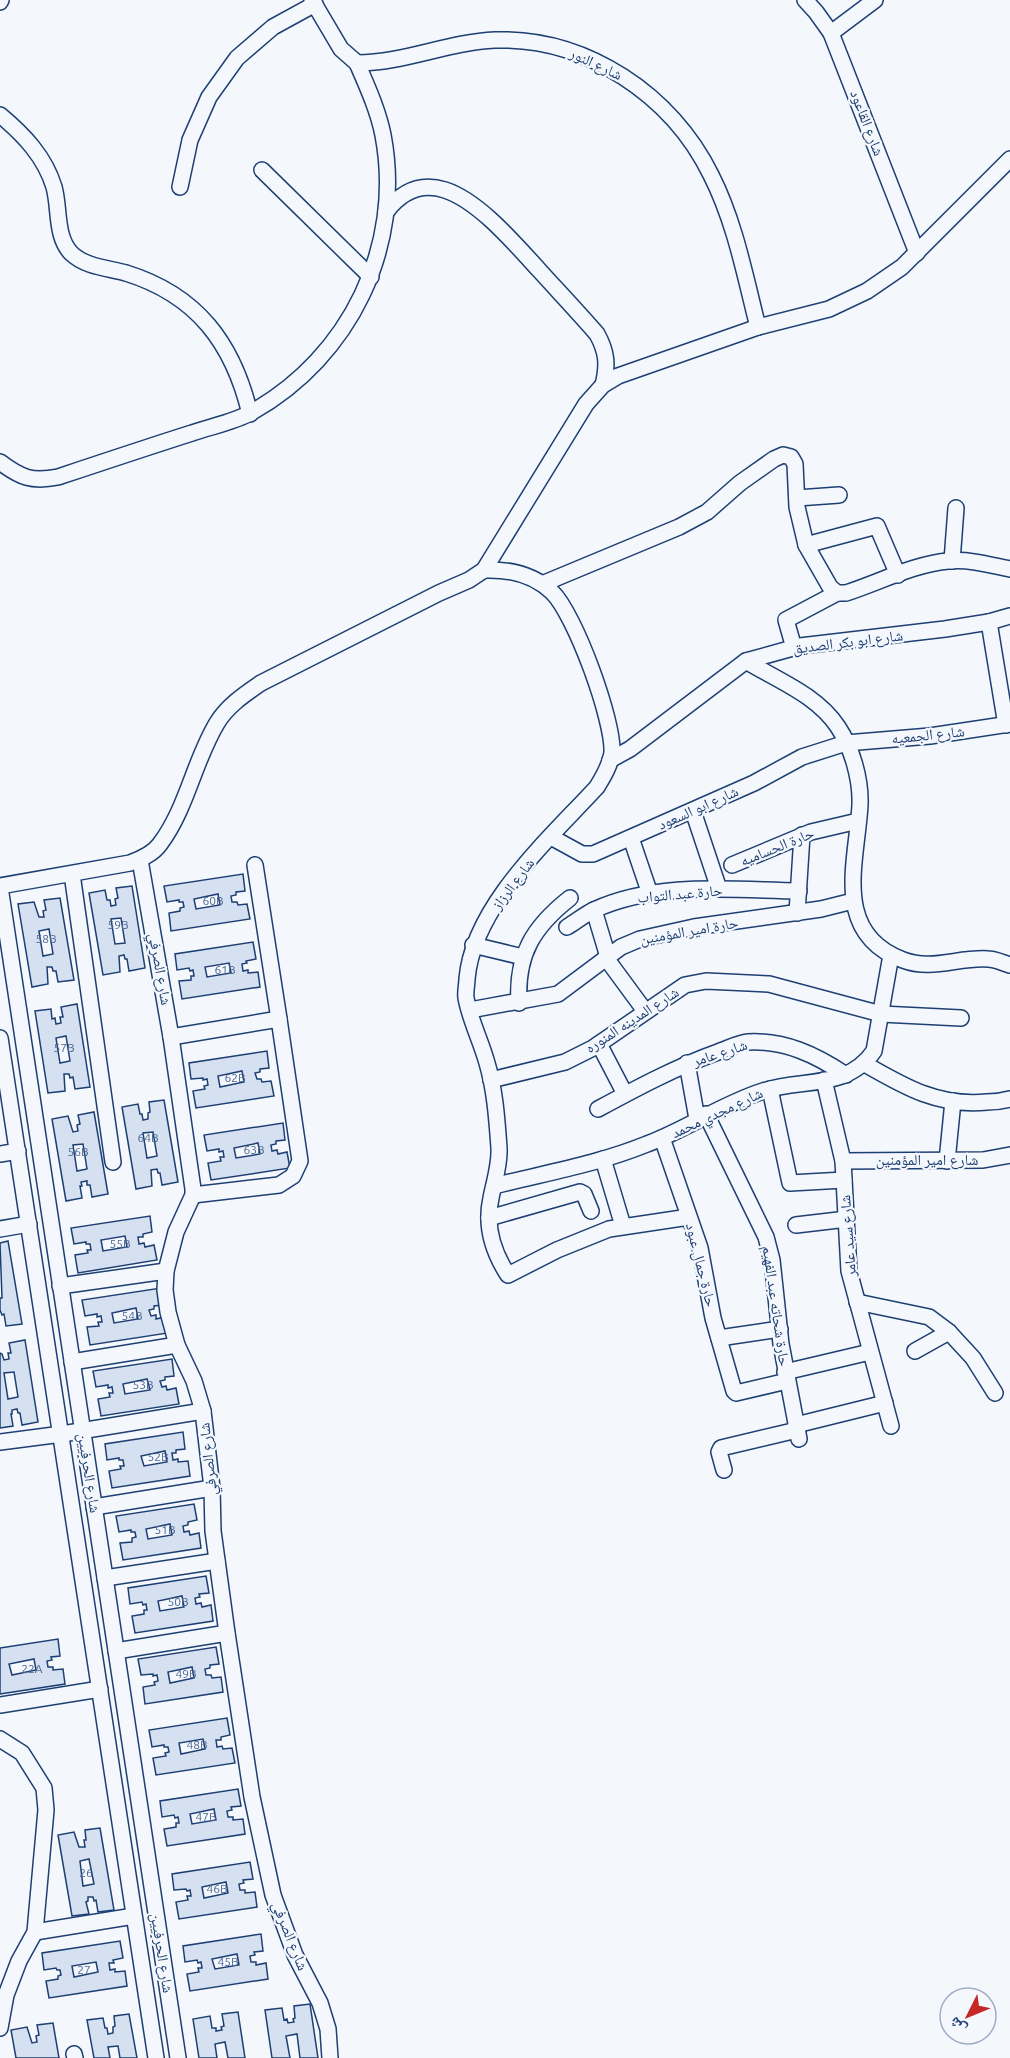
<svg xmlns="http://www.w3.org/2000/svg" width="1010" height="2058" viewBox="0 0 1010 2058" font-family="Ubuntu,'Noto Naskh Arabic',sans-serif">
<style>
.building{fill:#d5e0f0;stroke:#1d3f73;stroke-width:1.5;fill-rule:evenodd}
.lines{fill:none;stroke-linecap:round;stroke-linejoin:round}
.street-casing{stroke:#1d3f73;stroke-width:18}
.street{stroke:#f4f7fb;stroke-width:15}
.labels{text-anchor:middle;stroke-width:4.5;stroke-linejoin:round;paint-order:stroke}
.number-label{font-size:12px;fill:#4b6792}
.street-label{font-size:15px;fill:#1d3f73;stroke:#f4f7fb}
</style>
<rect width="100%" height="100%" fill="#f4f7fb"/>
<!-- building -->
<g class="building">
<path d="M243 874 245 891 236 892V895L231 896 232 902H237L238 905 247 904 250 919 171 931 169 913 180 911V908L184 907 183 902H179V900L167 902 164 886ZM218 894 220 905 196 909 194 899Z"/>
<path d="M132 886 145 968 129 971 127 959H125L124 955 119 956 120 972 103 975 89 893 105 890 107 900H110L111 906 116 905 115 899 118 898 116 888ZM121 918 125 943 115 944 111 919Z"/>
<path d="M60 898 74 980 58 982 56 971H53L52 967H47L48 984 32 987 18 904 34 902 39 917H44L43 911 46 910 44 900ZM49 929 53 954 43 956 39 931Z"/>
<path d="M253 942 256 959 246 961 247 963 242 964 243 971 248 970V973L258 972 260 987 182 999 179 981 191 980V976H194L193 970 190 971 189 968 177 970 175 954ZM229 963 231 973 207 977 205 967Z"/>
<path d="M77 1004 90 1087 75 1089 73 1077 70 1078 69 1074H64L65 1091 48 1093 35 1011 51 1009 52 1019 55 1018 56 1024 61 1023 60 1017H63L61 1007ZM66 1036 70 1061 60 1063 56 1038Z"/>
<path d="M267 1051 269 1068 260 1069V1072L255 1073 257 1079H261L262 1082 271 1081 274 1096 196 1108 193 1091 205 1089 204 1086 208 1085 207 1079 203 1080V1078L191 1079 189 1063ZM242 1071 244 1082 220 1087 218 1076Z"/>
<path d="M164 1100 178 1182 162 1185 160 1173H158L157 1169 151 1170 152 1186 136 1189 122 1107 138 1104 140 1114H142L143 1120 148 1119V1113L150 1112 149 1102ZM153 1132 157 1156 147 1158 143 1133Z"/>
<path d="M94 1112 108 1194 92 1197 90 1185H87V1181L81 1182 82 1186H80L82 1198 66 1201 52 1119 68 1116 73 1132 78 1131 77 1125 80 1124 78 1115ZM83 1144 87 1169 77 1171 73 1145Z"/>
<path d="M283 1123 285 1140 276 1141V1144L271 1145 272 1151 277 1150 278 1154 287 1152 290 1168 211 1180 208 1163 221 1161 220 1157H224L223 1151 219 1152V1149L207 1151 204 1135ZM258 1143 260 1154 236 1158 234 1148Z"/>
<path d="M150 1216 152 1232 143 1234V1237H138L139 1244 144 1243 145 1247 154 1245 157 1260 78 1273 75 1255 88 1253 87 1250H91L90 1244H86V1242L74 1244 71 1228ZM125 1236 127 1247 103 1251 101 1240Z"/>
<path d="M8 1241 22 1324 6 1326 4 1314 2 1315 0 1310V1298H2L0 1243Z"/>
<path d="M161 1288 163 1305 154 1306V1309L149 1310 151 1316 156 1315V1319L165 1317 168 1333 90 1345 87 1327 99 1326 98 1322H102L101 1316 97 1317V1314L85 1316 82 1300ZM136 1308 138 1319 114 1323 112 1313Z"/>
<path d="M25 1340 38 1422 22 1425 20 1413H18L17 1409 12 1410V1414H11L13 1426 0 1428V1353L2 1354 4 1360 9 1359 8 1353H11L9 1343ZM14 1372 18 1397 8 1399 4 1373Z"/>
<path d="M172 1359 174 1376 165 1377V1380L160 1381 162 1387 166 1386 167 1390 176 1388 179 1404 101 1416 98 1399 110 1397 109 1393H113L112 1387 108 1388V1385L96 1387 93 1371ZM147 1379 150 1390 125 1394 123 1384Z"/>
<path d="M183 1432 185 1449 176 1450V1453H172L173 1460 178 1459V1462L188 1461 190 1476 112 1488 109 1471 121 1469 120 1466H124L123 1460H119V1458L107 1460 105 1444ZM165 1451 167 1462 144 1466 141 1456Z"/>
<path d="M194 1504 197 1520 188 1522V1525L183 1526 184 1532 189 1531 190 1535 199 1533 201 1548 123 1560 120 1543 132 1542V1538L136 1537 135 1532H131V1530L119 1532 116 1516ZM170 1524 172 1535 148 1539 146 1529Z"/>
<path d="M206 1576 209 1593 199 1594 200 1597 195 1598 196 1604 201 1603 202 1607 211 1605 213 1621 135 1633 132 1616 144 1614V1610H147L146 1604 143 1605 142 1602 130 1604 128 1588ZM182 1596 184 1607 160 1611 158 1601Z"/>
<path d="M58 1639 60 1656 51 1657 52 1660 47 1661 48 1667H53V1670L63 1669 65 1684 0 1694V1648ZM34 1659 36 1670 12 1675 9 1664Z"/>
<path d="M216 1647 219 1664 210 1665V1668L205 1669 206 1675H211L212 1678 221 1677 223 1692 145 1704 143 1687 155 1685 154 1682 158 1681 157 1675 153 1676V1674L141 1675 138 1659ZM192 1667 194 1678 170 1683 168 1672Z"/>
<path d="M227 1718 230 1735 221 1737V1740H216L217 1747 222 1746 223 1749 232 1748 235 1763 156 1775 153 1758 166 1756 165 1753 169 1752 168 1747H164V1745L152 1747 149 1730ZM203 1739 205 1749 181 1754 179 1743Z"/>
<path d="M238 1789 241 1806 231 1807 232 1810 227 1811 228 1817H233V1820L243 1819 245 1834 167 1846 164 1829 176 1827V1823H179L178 1817 175 1818 174 1815 162 1817 160 1801ZM214 1809 216 1820 192 1824 190 1814Z"/>
<path d="M100 1828 114 1910 98 1912 96 1900 94 1901 93 1897H88V1901L86 1902 89 1914 72 1916 58 1835 74 1832 79 1847H85L84 1840H86L85 1830ZM89 1859 94 1884 83 1886 80 1861Z"/>
<path d="M250 1862 253 1879 243 1880 244 1883 239 1884 240 1890H245V1893L255 1892 257 1907 179 1919 176 1902 188 1900 187 1896H191L190 1890 187 1891 186 1889 174 1890 172 1874ZM226 1882 228 1893 204 1898 202 1887Z"/>
<path d="M261 1934 263 1951 254 1952 255 1955 250 1956 251 1962H256V1965L266 1963 268 1979 190 1991 187 1974 199 1972 198 1968H202L201 1962 198 1963 197 1960 185 1962 183 1946ZM237 1954 239 1965 215 1969 212 1959Z"/>
<path d="M120 1941 123 1958 113 1960 114 1963H109L110 1970 115 1969V1972L125 1971 127 1986 49 1998 46 1981 58 1979V1976L61 1975 60 1970H57L56 1968 44 1970 42 1953ZM96 1962 98 1972 74 1977 72 1966Z"/>
<path d="M310 2004 318 2058H300L297 2034 286 2036 290 2058H272L265 2010 282 2008 284 2020 287 2019 288 2023 294 2022 293 2019 295 2018 294 2006Z"/>
<path d="M238 2012 245 2058H228L225 2042 215 2044 217 2058H199L193 2019 210 2016 212 2028H216V2031L222 2030 221 2027 224 2026 222 2014Z"/>
<path d="M129 2014 137 2058H120L118 2046 108 2047 110 2058H94L87 2020 103 2018 105 2028H107L108 2034 113 2033V2027L115 2026 114 2016Z"/>
<path d="M53 2023 59 2058H16L11 2030 27 2027 32 2043 37 2042 36 2036 39 2035 37 2025Z"/>
</g>
<g class="lines">
<!-- street casing -->
<g class="street-casing">
<g id="street">
<path d="M312 0 341 49 357 63C404 63 448 42 495 40 586 37 672 95 711 175 735 222 745 276 758 327"/>
<path d="M805 0 816 12 831 33 917 253"/>
<path d="M0 2 1 0"/>
<path d="M831 33 875 0"/>
<path d="M0 115C24 135 45 157 54 187 60 208 55 236 71 253 85 267 108 268 126 273 197 295 233 343 250 414"/>
<path d="M262 170 371 277"/>
<path d="M180 187 190 140 209 97 237 58 273 27 315 4"/>
<path d="M386 212C401 192 420 182 445 190 479 201 515 244 539 270 558 291 578 312 597 334 607 352 608 365 603 385"/>
<path d="M0 462C21 478 32 482 58 477 103 462 148 447 192 433 212 426 235 422 252 412 350 357 404 246 383 135 378 110 367 86 357 63"/>
<path d="M797 498 839 495"/>
<path d="M806 545 877 526 898 575"/>
<path d="M952 561 956 508"/>
<path d="M484 570C509 569 533 574 552 592 575 614 614 721 612 753 610 766 603 777 597 787 550 838 473 906 467 979 467 985 465 992 466 998 470 1020 481 1041 487 1063 495 1090 497 1120 499 1148 500 1165 494 1182 491 1198 485 1225 493 1252 508 1275L557 1250 609 1229 689 1217"/>
<path d="M542 584 679 527 707 512 740 483 774 459 783 455 791 457 795 464 797 507 806 545 830 587 837 593H846C877 583 917 563 949 561 970 559 990 565 1010 569"/>
<path d="M989 622 1006 725"/>
<path d="M794 648 786 620 837 593"/>
<path d="M746 661C777 680 817 695 838 727 852 748 861 779 860 805 857 861 831 933 903 960 932 971 958 957 988 959 995 959 1003 963 1010 965"/>
<path d="M610 760 630 749 746 661 800 646 945 629 989 622 1010 616"/>
<path d="M693 811 719 889"/>
<path d="M551 837 582 854H593L754 783 802 757 846 743 930 736 1010 724"/>
<path d="M631 838 650 894"/>
<path d="M140 860 171 1037 193 1189V1195L176 1232 166 1271 165 1290 168 1312 177 1345 194 1381 203 1411 212 1488 213 1531 227 1633 252 1797 273 1895 295 1955 320 2003 328 2029 330 2058"/>
<path d="M255 865 279 1019"/>
<path d="M732 865 811 832 858 821"/>
<path d="M72 874 113 1162"/>
<path d="M0 886 130 863C141 859 153 854 160 844 187 808 194 761 217 723 227 706 245 694 261 683L439 593 469 580 484 570 586 404 603 385 618 376 758 327 829 309 867 291 902 267 1010 159"/>
<path d="M0 887 178 2058"/>
<path d="M594 910 608 957"/>
<path d="M797 913 802 835"/>
<path d="M567 927C576 922 585 914 594 910 657 881 732 890 799 891"/>
<path d="M473 945 523 957"/>
<path d="M606 958 645 1011"/>
<path d="M519 1003C516 955 533 927 570 898"/>
<path d="M470 1010 558 994 621 947 640 939 694 927 821 909 853 901"/>
<path d="M171 1037 279 1019 300 1161 293 1176 279 1185 193 1195"/>
<path d="M0 1038 156 2058"/>
<path d="M599 1044 625 1094"/>
<path d="M687 1063 697 1119"/>
<path d="M865 1064C905 1087 939 1107 987 1102 995 1102 1003 1101 1010 1099"/>
<path d="M491 1080 565 1062 593 1048 685 985 706 981 769 984 881 1014 961 1018"/>
<path d="M824 1080 843 1161 849 1271 891 1426"/>
<path d="M770 1089 790 1183 844 1180"/>
<path d="M598 1109C637 1088 676 1067 718 1052 727 1049 738 1043 748 1042 785 1040 816 1055 846 1075"/>
<path d="M706 1114 766 1237 772 1260 781 1344 799 1439"/>
<path d="M662 1138 700 1248 713 1318 734 1391 736 1393 787 1381"/>
<path d="M0 1154 18 1151"/>
<path d="M603 1159 623 1226"/>
<path d="M843 1161 983 1160 1010 1155"/>
<path d="M947 1161 953 1101"/>
<path d="M494 1186C545 1173 598 1164 647 1144 687 1129 722 1104 763 1091 803 1078 847 1090 874 1051L891 955"/>
<path d="M489 1218 580 1192 584 1194 591 1211"/>
<path d="M796 1225 847 1219"/>
<path d="M0 1229 29 1224"/>
<path d="M60 1286 166 1271"/>
<path d="M857 1302 929 1317 949 1332 973 1358 995 1393"/>
<path d="M719 1338 780 1329"/>
<path d="M915 1351 949 1332"/>
<path d="M72 1362 177 1345"/>
<path d="M785 1372 870 1352"/>
<path d="M796 1425 885 1403"/>
<path d="M0 1442 62 1434 203 1411"/>
<path d="M724 1470 719 1452 721 1448 797 1430"/>
<path d="M94 1507 212 1488"/>
<path d="M105 1578 217 1561"/>
<path d="M116 1651 227 1633"/>
<path d="M0 1705 100 1689"/>
<path d="M0 1739 22 1753 44 1788 46 1810 35 1932 19 1961 6 1995 0 2028"/>
<path d="M35 1932 134 1916"/>
<path d="M74 2054 75 2058"/>
</g>
</g>
<!-- street -->
<use href="#street" class="street"/>
</g>
<g class="labels">
<!-- number labels -->
<g class="number-label">
<text x="213" y="905">60B</text>
<text x="118" y="929">59B</text>
<text x="46" y="943">58B</text>
<text x="225" y="974">61B</text>
<text x="64" y="1052">57B</text>
<text x="235" y="1082">62B</text>
<text x="148" y="1142">64B</text>
<text x="254" y="1154">63B</text>
<text x="78" y="1156">56B</text>
<text x="120" y="1248">55B</text>
<text x="132" y="1320">54B</text>
<text x="143" y="1389">53B</text>
<text x="158" y="1461">52B</text>
<text x="165" y="1534">51B</text>
<text x="178" y="1606">50B</text>
<text x="32" y="1673">22A</text>
<text x="186" y="1678">49B</text>
<text x="197" y="1749">48B</text>
<text x="206" y="1821">47B</text>
<text x="86" y="1877">26</text>
<text x="217" y="1893">46B</text>
<text x="228" y="1966">45B</text>
<text x="84" y="1974">27</text>
</g>
<!-- street labels -->
<g class="street-label">
<text transform="translate(596 64) rotate(25)" y="5">شارع النور</text>
<text transform="translate(867 123) rotate(69)" y="5">شارع القاعود</text>
<text transform="translate(848 642) rotate(-7)" y="5">شارع ابو بكر الصديق</text>
<text transform="translate(928 735) rotate(-6)" y="5">شارع الجمعيه</text>
<text transform="translate(698 808) rotate(-24)" y="5">شارع ابو السعود</text>
<text transform="translate(777 847) rotate(-22)" y="5">حارة الحساميه</text>
<text transform="translate(513 884) rotate(-53)" y="5">شارع الرزاز</text>
<text transform="translate(680 894) rotate(-5)" y="5">حارة عبد التواب</text>
<text transform="translate(689 931) rotate(-10)" y="5">حارة امير المؤمنين</text>
<text transform="translate(160 969) rotate(80)" y="5">شارع الصرفي</text>
<text transform="translate(632 1020) rotate(-33)" y="5">شارع المدينه المنوره</text>
<text transform="translate(720 1053) rotate(-18)" y="5">شارع عامر</text>
<text transform="translate(717 1113) rotate(-25)" y="5">شارع مجدي محمد</text>
<text x="927" y="1165">شارع امير المؤمنين</text>
<text transform="translate(848 1236) rotate(-94)" y="5">شارع سيد عامر</text>
<text transform="translate(701 1265) rotate(76)" y="5">حارة جمال عبود</text>
<text transform="translate(776 1306) rotate(82)" y="5">حارة شحاته عبد الفهيم</text>
<text transform="translate(208 1459) rotate(-96)" y="5">شارع الصرفي</text>
<text transform="translate(89 1473) rotate(81)" y="5">شارع الحرفيين</text>
<text transform="translate(290 1936) rotate(68)" y="5">شارع الصرفي</text>
<text transform="translate(162 1953) rotate(81)" y="5">شارع الحرفيين</text>
</g>
</g>
<!-- north arrow -->
<g transform="translate(968 2016) rotate(227)"><circle r="28" fill="#f4f7fb" stroke="#9eadc5" stroke-width="1.5"/>
<path d="M0-4.5L10 22L0 15L-10 22Z" fill="#c62828"/>
<text y="-9" font-size="16" font-weight="bold" text-anchor="middle" fill="#1d3f73">ش</text>
</g>
</svg>
